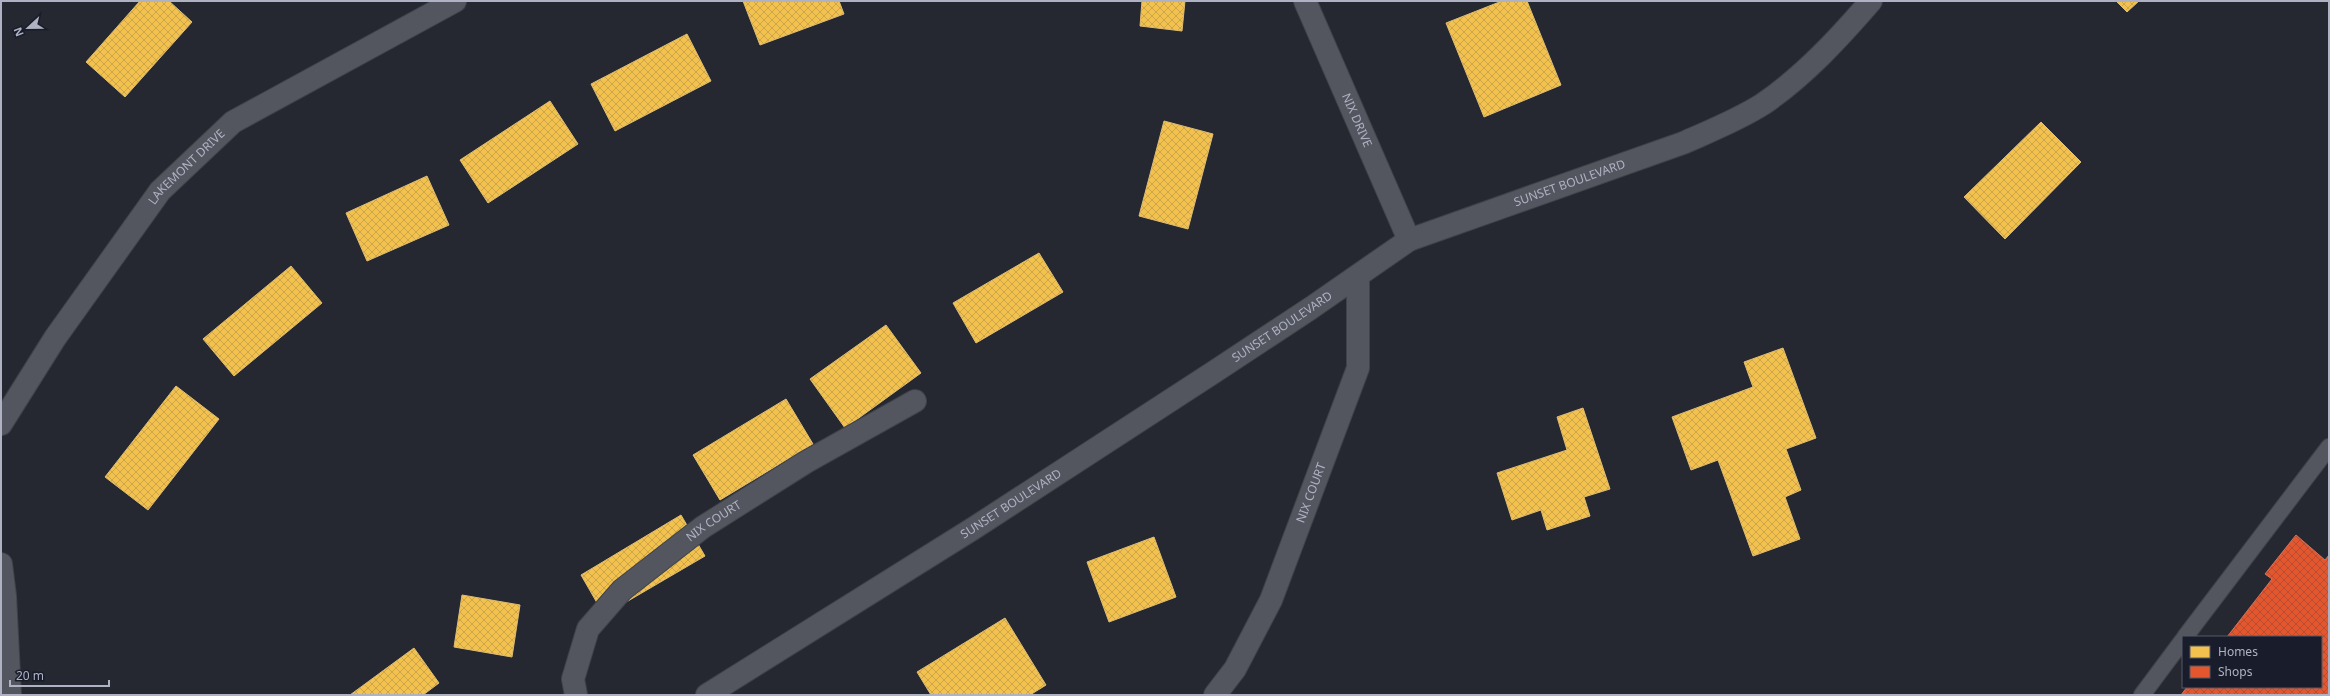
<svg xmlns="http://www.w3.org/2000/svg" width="2330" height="696" viewBox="0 0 2330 696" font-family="'Noto Sans',sans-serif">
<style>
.homes{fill:url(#homes-cross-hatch);stroke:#debc71}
.shops{fill:url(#shops-cross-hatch);stroke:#d4725b}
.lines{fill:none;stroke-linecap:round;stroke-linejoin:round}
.service-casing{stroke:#40434a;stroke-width:18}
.minor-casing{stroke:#40434a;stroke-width:24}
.service{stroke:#54565f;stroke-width:16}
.minor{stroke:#54565f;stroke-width:22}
.labels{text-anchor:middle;stroke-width:4;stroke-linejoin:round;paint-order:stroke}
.street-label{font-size:12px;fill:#aeb2c3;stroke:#191d2b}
</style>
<defs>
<pattern id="homes-cross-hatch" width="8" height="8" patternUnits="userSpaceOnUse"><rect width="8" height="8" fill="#f2c14e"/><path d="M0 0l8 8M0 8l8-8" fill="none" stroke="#cca54a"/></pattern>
<pattern id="shops-cross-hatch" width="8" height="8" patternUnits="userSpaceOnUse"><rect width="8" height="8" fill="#e4572e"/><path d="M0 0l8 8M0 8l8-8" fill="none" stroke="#b84e31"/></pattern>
</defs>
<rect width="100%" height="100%" fill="#252831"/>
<!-- homes -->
<g class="homes">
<path d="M140 1H169L192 22 125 97 86 62Z"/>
<path d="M743 1H839L844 14 760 45Z"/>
<path d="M1142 1H1185L1182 31 1140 26Z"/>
<path d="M1502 1H1527L1561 85 1484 117 1446 23Z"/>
<path d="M2116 1H2139L2127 12Z"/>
<path d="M687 34 711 81 615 131 591 84Z"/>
<path d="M550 101 578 144 488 203 460 160Z"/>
<path d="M1164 121 1213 134 1188 229 1139 216Z"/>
<path d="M2041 122 2081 162 2005 239 1964 197Z"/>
<path d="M427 176 449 225 367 261 346 213Z"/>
<path d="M1039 253 1063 292 976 343 953 303Z"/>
<path d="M291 266 322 303 234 376 203 339Z"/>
<path d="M886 325 921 373 845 428 810 379Z"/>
<path d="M1783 348 1816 438 1786 449 1801 490 1785 497 1800 539 1753 556 1718 460 1691 470 1672 417 1753 387 1744 362Z"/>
<path d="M176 386 219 419 148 510 105 477Z"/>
<path d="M786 399 813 444 720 500 693 455Z"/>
<path d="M1583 408 1610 489 1584 497 1590 516 1547 530 1541 510 1512 520 1497 473 1567 450 1557 417Z"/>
<path d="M681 515 705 556 604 615 581 575Z"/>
<path d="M1154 537 1176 597 1109 622 1087 562Z"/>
<path d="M462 595 520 605 512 657 454 647Z"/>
<path d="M1005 618 1046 685 1030 695H931L917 672Z"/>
<path d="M414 648 439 683 423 695H350Z"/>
</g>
<!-- shops -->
<path class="shops" d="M2296 535 2325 560 2329 555V695H2181L2187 687H2321V637H2227L2272 579 2265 574Z"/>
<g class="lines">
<!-- service casing -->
<g class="service-casing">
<g id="service">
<path d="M2185 637 2329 447"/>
<path d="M2142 695 2183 640"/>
</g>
</g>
<!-- minor casing -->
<g class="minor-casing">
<g id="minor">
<path id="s1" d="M1305 1 1409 240"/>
<path id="s2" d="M1 424 55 338 160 191 233 122 455 1"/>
<path d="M1 564 5 596 10 695"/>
<path id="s3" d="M576 695 573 679 588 629 622 590 703 527 806 462 915 401"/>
<path id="s4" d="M707 695 974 528 1214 372 1311 308 1409 240 1683 143C1710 131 1738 120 1763 104 1804 76 1839 38 1871 1"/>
<path id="s5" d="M1215 695 1235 669 1271 600 1358 368V276"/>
</g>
</g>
<!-- service -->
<use href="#service" class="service"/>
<!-- minor -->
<use href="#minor" class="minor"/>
</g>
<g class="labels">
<!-- street labels -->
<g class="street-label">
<text dy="4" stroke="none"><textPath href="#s1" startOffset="130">NIX DRIVE</textPath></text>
<text dy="4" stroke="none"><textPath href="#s2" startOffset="318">LAKEMONT DRIVE</textPath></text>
<text dy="4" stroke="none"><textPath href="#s4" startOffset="1007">SUNSET BOULEVARD</textPath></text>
<text dy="4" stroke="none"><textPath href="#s4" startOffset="683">SUNSET BOULEVARD</textPath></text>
<text dy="4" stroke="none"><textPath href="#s5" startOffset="225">NIX COURT</textPath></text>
<text dy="4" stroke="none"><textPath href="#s4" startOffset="359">SUNSET BOULEVARD</textPath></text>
<text dy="4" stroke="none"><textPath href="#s3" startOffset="235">NIX COURT</textPath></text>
</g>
</g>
<!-- border -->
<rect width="2330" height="696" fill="none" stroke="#aeb2c3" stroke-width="4"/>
<!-- legend -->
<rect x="2182" y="636" width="140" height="52" fill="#191d2b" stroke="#555968"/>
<rect x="2190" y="646" width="20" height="12" fill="#f2c14e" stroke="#555968"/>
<text x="2218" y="656" font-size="12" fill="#aeb2c3">Homes</text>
<rect x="2190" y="666" width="20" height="12" fill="#e4572e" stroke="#555968"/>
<text x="2218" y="676" font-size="12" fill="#aeb2c3">Shops</text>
<!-- north arrow -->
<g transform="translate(28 28) rotate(248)" stroke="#191d2b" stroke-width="3" paint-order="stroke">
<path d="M0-3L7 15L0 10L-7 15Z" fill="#aeb2c3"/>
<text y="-6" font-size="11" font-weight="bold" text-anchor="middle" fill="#aeb2c3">N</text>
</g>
<!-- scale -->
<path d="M10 680v6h99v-6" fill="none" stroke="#aeb2c3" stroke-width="2"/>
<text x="16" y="680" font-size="12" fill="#aeb2c3" stroke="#191d2b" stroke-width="3" paint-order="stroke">20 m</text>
</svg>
